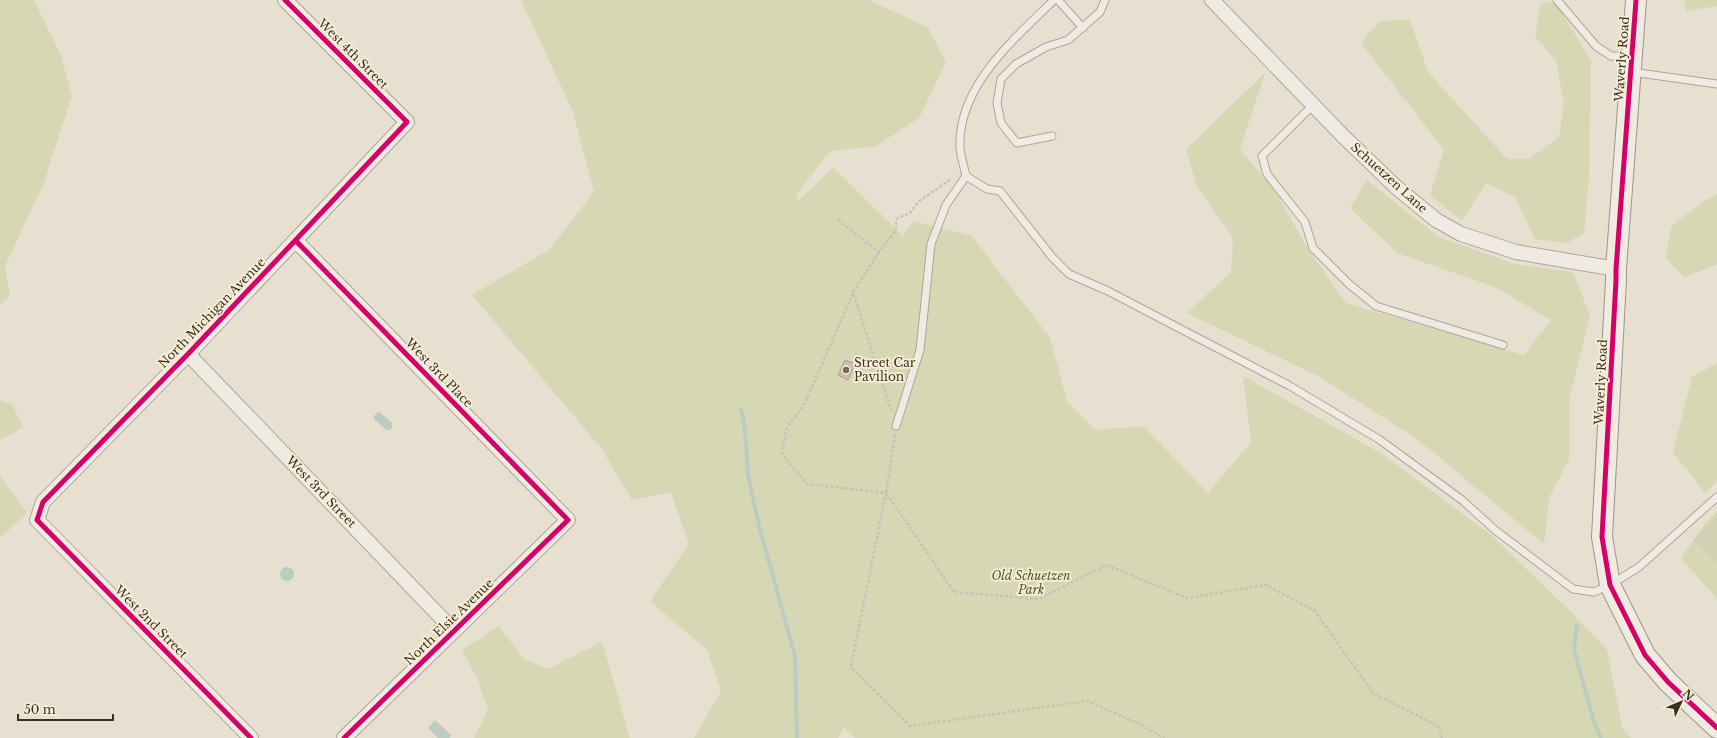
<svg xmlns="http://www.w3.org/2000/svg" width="1717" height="738" viewBox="0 0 1717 738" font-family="'Libre Baskerville',serif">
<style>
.green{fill:#d6d7b3}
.cemetery{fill:#d1d1b3}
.water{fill:#bcccc2}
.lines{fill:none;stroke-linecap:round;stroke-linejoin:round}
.stream{stroke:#bcccc2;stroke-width:4}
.building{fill:#cbbfb2;stroke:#a89c90}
.lane-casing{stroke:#ada599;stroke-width:9}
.street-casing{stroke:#ada599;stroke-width:16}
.secondary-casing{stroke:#9c958a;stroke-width:22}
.path{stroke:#c8c2b9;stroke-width:2.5;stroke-dasharray:3 2;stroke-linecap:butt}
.lane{stroke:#efebe3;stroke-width:7}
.street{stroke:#efebe3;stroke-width:14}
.secondary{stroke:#efebe3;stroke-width:20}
.cycleway-casing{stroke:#f7eed8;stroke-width:8}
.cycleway{stroke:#d6006c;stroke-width:5}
.poi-dot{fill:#786c5e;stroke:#f7eed8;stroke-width:1.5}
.labels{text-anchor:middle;stroke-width:3.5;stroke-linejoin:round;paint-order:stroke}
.street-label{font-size:12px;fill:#3d2e20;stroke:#f7eed8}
.poi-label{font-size:12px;fill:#3d2e20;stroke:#f7eed8;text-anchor:start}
.park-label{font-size:12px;font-style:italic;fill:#4d5a26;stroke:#f7eed8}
</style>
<rect width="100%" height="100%" fill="#e7e0d1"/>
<!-- green -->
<g class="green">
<path d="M0 0H34L61 56 72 96 43 185 5 266 10 296 0 305Z"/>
<path d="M521 0H869L928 28 946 62 919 118 876 146 830 151 796 195 799 200 833 167 903 236 914 221 972 236 1050 338 1067 401 1096 430 1143 426 1208 493 1251 442 1243 376 1381 453 1490 534 1570 611 1607 650 1623 730 1631 738H855L844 727 838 738H694L721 691 707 650 650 601 689 544 671 492 632 500 601 448 472 295 549 250 594 192 573 112Z"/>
<path d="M1684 0H1717V6L1686 11Z"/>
<path d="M1556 2 1591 61 1589 178 1584 233 1567 243 1535 239 1515 197 1486 183 1462 221 1430 195 1444 150 1361 43 1379 21 1410 20 1428 72 1507 159H1529L1559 137 1564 103 1556 61 1535 36 1541 3Z"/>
<path d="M1265 73 1240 149 1274 189 1307 247 1346 303 1524 355 1551 320 1495 287 1397 253 1350 208 1367 180 1439 237 1515 264 1573 272 1590 316 1569 400V459L1549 498 1544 544 1417 439 1318 376 1187 313 1231 272 1233 238 1196 184 1186 149Z"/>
<path d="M1717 194V264L1684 278 1666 258 1671 227 1701 203Z"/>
<path d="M1717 363V481L1705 493 1673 452 1692 377Z"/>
<path d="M0 400 12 404 23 427 0 440Z"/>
<path d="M0 476 27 513 0 538Z"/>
<path d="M1717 511V599L1681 558 1704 525Z"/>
<path d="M499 626 524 659 548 669 602 642 630 738H474L488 710 478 680 462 650Z"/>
</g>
<!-- cemetery -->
<path class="cemetery" d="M1717 517V563L1694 539Z"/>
<!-- water -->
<g class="water">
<path d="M378 412H380L392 423V428L390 430H386L374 419V416Z"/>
<circle cx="287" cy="574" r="7"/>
<path d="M435 720 451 735 450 738H438L428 728Z"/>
</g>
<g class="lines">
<!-- stream -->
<g class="stream">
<path d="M741 410 745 428 748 475 759 526 795 656 797 738"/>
<path d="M1577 626 1574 649 1594 723 1601 738"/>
</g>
</g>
<!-- building -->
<path class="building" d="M845 360 855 364 848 380 838 375Z"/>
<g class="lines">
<!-- lane casing -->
<g class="lane-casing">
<g id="lane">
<path d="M1054 0C1015 38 958 86 960 146 960 155 964 166 966 176L987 189 1000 191 1052 257 1069 274 1108 291 1290 386 1380 440 1462 500 1495 530 1573 589 1594 592 1610 585 1639 567 1717 497"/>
<path d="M1058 0 1083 28"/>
<path d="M1557 0 1596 46 1611 56H1631"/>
<path d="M1632 72 1717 84"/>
<path d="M1314 104 1262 156 1267 174 1305 222 1313 248 1349 284 1376 306 1503 345"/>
<path d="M1052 136 1017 143 1001 123 997 103 1001 79 1016 64 1046 47 1068 40 1100 12 1105 0"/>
<path d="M896 426 920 350 931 244 946 205 966 176"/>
</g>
</g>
<!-- street casing -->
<g class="street-casing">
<g id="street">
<path d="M1212 0 1343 136 1396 187 1436 220 1461 234 1516 252 1616 269"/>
<path d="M296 241 568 520 344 738"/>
<path d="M188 354 454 631"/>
<path d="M251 738 37 520 43 502 188 354 407 122 285 0"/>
</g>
</g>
<!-- secondary casing -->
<g class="secondary-casing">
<path id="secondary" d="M1636 0 1616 269V280L1602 537 1610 585 1645 655 1668 682 1717 728"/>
</g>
<!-- path -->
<g class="path">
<path d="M838 220 879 252 896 230V221L898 218 910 213 918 202 951 179"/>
<path d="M879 252 853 292 891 410"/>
<path d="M853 293 804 405 787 427 782 454 807 484 886 493 851 667 910 726 1087 701 1142 725 1164 738"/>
<path d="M895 435 886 493 954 592 1039 599 1106 565 1187 598 1266 585 1315 611 1373 693 1438 726 1442 738"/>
</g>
<!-- lane -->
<use href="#lane" class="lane"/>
<!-- street -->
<use href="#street" class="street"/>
<!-- secondary -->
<use href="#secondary" class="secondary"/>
<!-- cycleway casing -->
<g class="cycleway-casing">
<g id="cycleway">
<path d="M1636 0 1616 269V280L1602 537 1610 585 1645 655 1668 682 1717 728"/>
<path d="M296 241 568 520 344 738"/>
<path d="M251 738 37 520 43 502 188 354 407 122 285 0"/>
</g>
</g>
<!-- cycleway -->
<use href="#cycleway" class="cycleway"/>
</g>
<!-- markers -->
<circle class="poi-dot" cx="846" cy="370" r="4"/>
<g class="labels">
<!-- street labels -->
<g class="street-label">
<text transform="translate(353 54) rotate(45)" y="4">West 4th Street</text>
<text transform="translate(1622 59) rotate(-86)" y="4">Waverly Road</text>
<text transform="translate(1389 178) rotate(42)" y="4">Schuetzen Lane</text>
<text transform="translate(212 313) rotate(-46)" y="4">North Michigan Avenue</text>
<text transform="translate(439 373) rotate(46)" y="4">West 3rd Place</text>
<text transform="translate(1601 382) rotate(-87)" y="4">Waverly Road</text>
<text transform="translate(321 492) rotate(46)" y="4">West 3rd Street</text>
<text transform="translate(151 622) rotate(45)" y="4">West 2nd Street</text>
<text transform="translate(449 622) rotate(-44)" y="4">North Elsie Avenue</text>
</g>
<!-- poi labels -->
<g class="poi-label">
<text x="854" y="367">Street Car<tspan x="854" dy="14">Pavilion</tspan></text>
</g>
<!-- park labels -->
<g class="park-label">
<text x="1031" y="580">Old Schuetzen<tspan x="1031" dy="14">Park</tspan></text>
</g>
</g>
<!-- north arrow -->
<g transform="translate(1681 702) rotate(46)" stroke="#f7eed8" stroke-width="3" paint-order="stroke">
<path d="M0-3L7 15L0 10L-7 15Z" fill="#3d2e20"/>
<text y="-6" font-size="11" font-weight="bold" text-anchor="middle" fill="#3d2e20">N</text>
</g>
<!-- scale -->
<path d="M18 714v6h95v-6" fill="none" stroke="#3d2e20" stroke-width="2"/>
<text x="24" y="714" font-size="12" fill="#3d2e20" stroke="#f7eed8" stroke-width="3" paint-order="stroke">50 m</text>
</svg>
